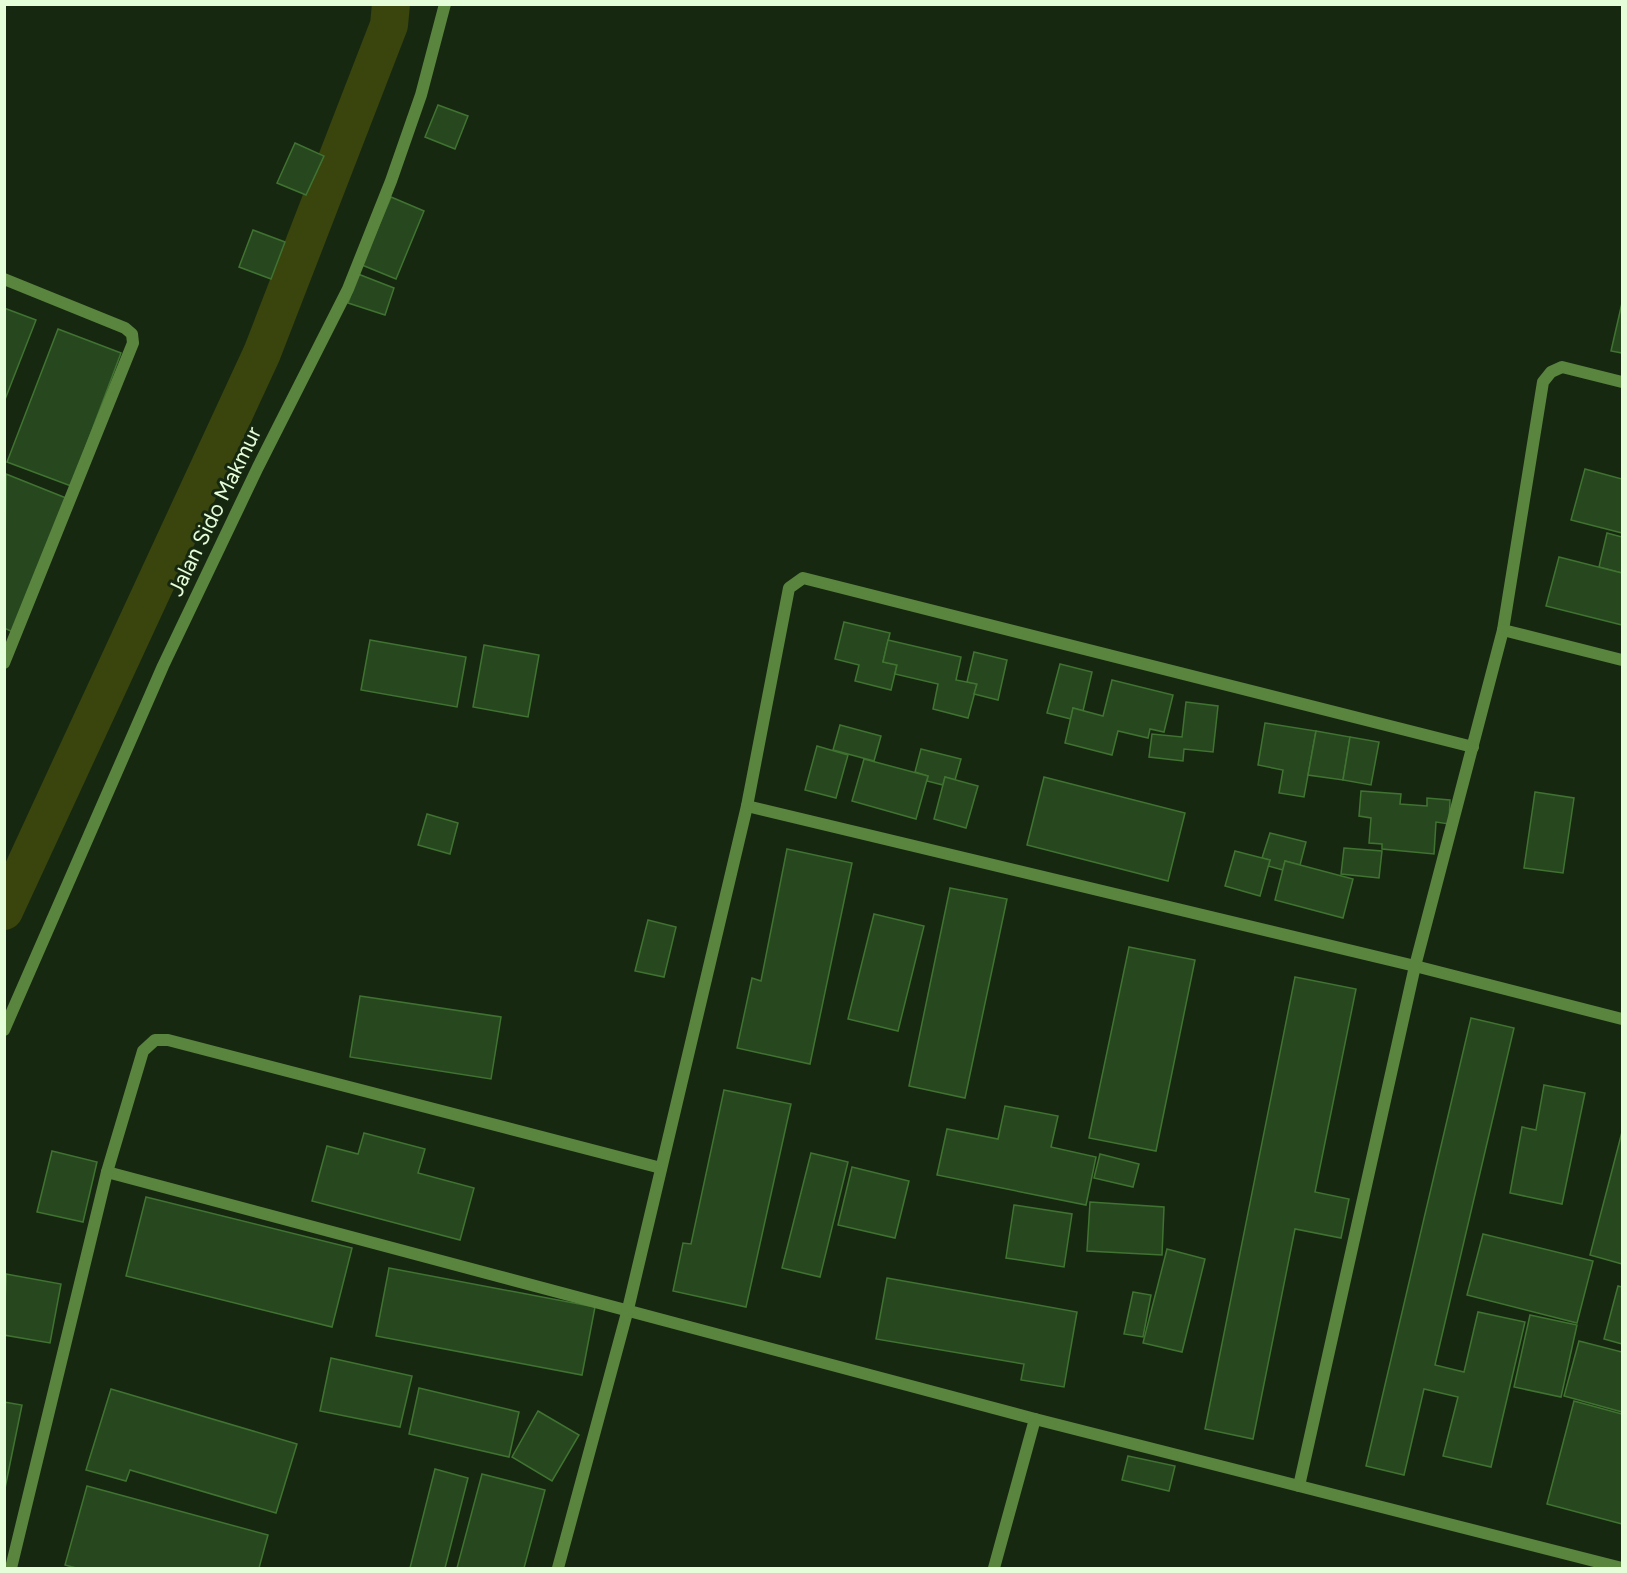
<svg xmlns="http://www.w3.org/2000/svg" width="1627" height="1573" viewBox="0 0 1627 1573" font-family="Figtree,sans-serif">
<style>
.lines{fill:none;stroke-linecap:round;stroke-linejoin:round}
.canal{stroke:#39450d;stroke-width:38}
.building{fill:#27481e;stroke:#407331;stroke-width:1.5}
.service{stroke:#5a853e;stroke-width:12}
.minor{stroke:#5a853e;stroke-width:12}
.labels{text-anchor:middle;stroke-width:6;stroke-linejoin:round;paint-order:stroke}
.street-label{font-size:22px;fill:#e5fdd9;stroke:#172811}
</style>
<rect width="100%" height="100%" fill="#172811"/>
<g class="lines">
<!-- canal -->
<path class="canal" d="M4 911 262 353 389 25 391 4"/>
</g>
<!-- building -->
<g class="building">
<path d="M438 105 468 116 455 149 425 137Z"/>
<path d="M295 143 324 156 306 195 277 183Z"/>
<path d="M391 197 424 211 396 279 362 265Z"/>
<path d="M253 230 285 242 271 279 239 267Z"/>
<path d="M358 274 394 288 385 315 348 303Z"/>
<path d="M1622 303V353L1611 351Z"/>
<path d="M4 308 36 320 4 402Z"/>
<path d="M58 329 121 353 71 486 7 462Z"/>
<path d="M1585 469 1622 479V533L1571 520Z"/>
<path d="M6 474 66 498 13 632 4 628Z"/>
<path d="M1607 533 1622 537V573L1599 567Z"/>
<path d="M1559 557 1622 573V625L1546 606Z"/>
<path d="M844 622 890 633 883 662 897 665 891 690 855 681 859 665 835 659Z"/>
<path d="M370 640 466 657 457 707 361 690Z"/>
<path d="M888 640 961 657 956 680 977 684 968 718 933 709 938 684 895 674 897 665 883 662Z"/>
<path d="M484 645 539 655 528 717 473 707Z"/>
<path d="M974 652 1007 660 998 700 974 694 977 684 967 682Z"/>
<path d="M1060 664 1092 672 1083 711 1073 708 1071 719 1047 713Z"/>
<path d="M1112 680 1173 695 1164 732 1150 729 1148 738 1118 731 1112 755 1065 743 1073 708 1103 716Z"/>
<path d="M1186 702 1218 706 1213 752 1184 749 1183 761 1149 757 1152 734 1182 737Z"/>
<path d="M1265 723 1316 731 1304 797 1279 793 1283 770 1258 765Z"/>
<path d="M840 725 881 736 874 761 833 750Z"/>
<path d="M1316 731 1350 737 1343 780 1308 775Z"/>
<path d="M1350 737 1379 742 1371 785 1343 780Z"/>
<path d="M817 746 848 755 836 798 805 790Z"/>
<path d="M921 749 961 759 955 780 945 777 943 785 927 781 928 776 915 772Z"/>
<path d="M864 759 928 776 916 819 852 801Z"/>
<path d="M945 777 978 786 966 828 934 819Z"/>
<path d="M1044 777 1185 813 1168 881 1027 845Z"/>
<path d="M1361 791 1401 794 1400 804 1427 806V798L1450 800 1449 824 1436 822 1434 854 1382 849V844L1369 843 1371 818 1359 816Z"/>
<path d="M1535 792 1574 798 1563 873 1524 868Z"/>
<path d="M427 814 458 823 450 854 418 845Z"/>
<path d="M1270 833 1306 842 1300 865 1285 861 1283 870 1268 866 1270 860 1262 858Z"/>
<path d="M1344 848 1382 851 1379 878 1341 874Z"/>
<path d="M787 849 852 863 810 1064 737 1048 752 978 761 981Z"/>
<path d="M1235 851 1270 860 1260 896 1225 886Z"/>
<path d="M1285 861 1353 879 1343 918 1275 900Z"/>
<path d="M950 888 1007 899 965 1098 909 1086Z"/>
<path d="M874 914 924 926 898 1031 848 1019Z"/>
<path d="M648 920 676 927 664 977 635 971Z"/>
<path d="M1129 947 1195 960 1156 1151 1089 1138Z"/>
<path d="M1295 977 1356 989 1315 1192 1349 1199 1341 1238 1295 1229 1253 1439 1205 1429Z"/>
<path d="M360 996 501 1017 491 1079 350 1057Z"/>
<path d="M1471 1018 1514 1028 1435 1365 1464 1372 1478 1312 1525 1322 1491 1467 1443 1456 1458 1397 1424 1389 1404 1475 1366 1466Z"/>
<path d="M1544 1085 1585 1093 1562 1204 1510 1193 1522 1127 1536 1130Z"/>
<path d="M724 1090 791 1104 746 1307 673 1291 683 1243 691 1244Z"/>
<path d="M1005 1106 1058 1116 1051 1147 1096 1157 1086 1205 937 1175 947 1129 998 1139Z"/>
<path d="M1622 1132V1264L1590 1255Z"/>
<path d="M364 1133 425 1149 418 1173 474 1188 460 1240 312 1201 327 1146 358 1154Z"/>
<path d="M52 1151 97 1162 83 1222 37 1212Z"/>
<path d="M811 1153 848 1162 820 1277 782 1268Z"/>
<path d="M1100 1154 1139 1164 1133 1187 1094 1178Z"/>
<path d="M852 1167 909 1181 895 1238 838 1225Z"/>
<path d="M146 1197 352 1248 332 1327 126 1276Z"/>
<path d="M1090 1202 1164 1207 1162 1255 1087 1251Z"/>
<path d="M1014 1205 1072 1214 1064 1267 1006 1258Z"/>
<path d="M1483 1234 1593 1261 1577 1323 1467 1295Z"/>
<path d="M1167 1249 1205 1259 1182 1352 1143 1343Z"/>
<path d="M389 1268 595 1307 582 1375 376 1336Z"/>
<path d="M6 1274 61 1284 50 1343 4 1335Z"/>
<path d="M887 1278 1077 1312 1064 1387 1021 1380 1024 1364 876 1339Z"/>
<path d="M1618 1286 1622 1287V1344L1604 1339Z"/>
<path d="M1133 1292 1151 1295 1143 1337 1124 1334Z"/>
<path d="M1530 1315 1577 1325 1561 1397 1514 1387Z"/>
<path d="M1579 1341 1622 1352V1412L1564 1396Z"/>
<path d="M331 1358 412 1376 400 1427 320 1411Z"/>
<path d="M419 1388 519 1412 509 1457 409 1434Z"/>
<path d="M111 1389 297 1444 276 1513 130 1470 126 1481 86 1470Z"/>
<path d="M1574 1401 1622 1414V1524L1547 1504Z"/>
<path d="M4 1402 22 1405 4 1493Z"/>
<path d="M538 1411 579 1435 552 1481 512 1457Z"/>
<path d="M1128 1456 1175 1466 1169 1491 1122 1480Z"/>
<path d="M435 1469 468 1478 445 1568H410Z"/>
<path d="M482 1474 545 1490 524 1568H457Z"/>
<path d="M87 1486 268 1535 259 1568H76L65 1565Z"/>
</g>
<g class="lines">
<!-- service -->
<g class="service">
<path d="M1622 382 1562 367 1551 372 1543 382 1503 630 1415 966 1622 1019"/>
<path d="M1503 630 1622 660"/>
<path d="M747 806 1415 966 1299 1486"/>
<path d="M107 1172 1035 1419"/>
<path d="M11 1568 107 1172 143 1051 155 1040H168L661 1168"/>
<path d="M558 1568 628 1309 747 806 789 588 803 578 1473 747"/>
<path d="M994 1568 1035 1419 1622 1568"/>
</g>
<!-- minor -->
<g class="minor">
<path d="M4 279 125 328 132 334 133 343 4 663"/>
<path d="M4 1030 163 666 258 467 348 289 391 181 421 95 445 4"/>
</g>
</g>
<g class="labels">
<!-- street labels -->
<g class="street-label">
<text transform="translate(214 511) rotate(-64)" y="8">Jalan Sido Makmur</text>
</g>
</g>
<!-- border -->
<rect width="1627" height="1573" fill="none" stroke="#e5fdd9" stroke-width="12"/>
</svg>
